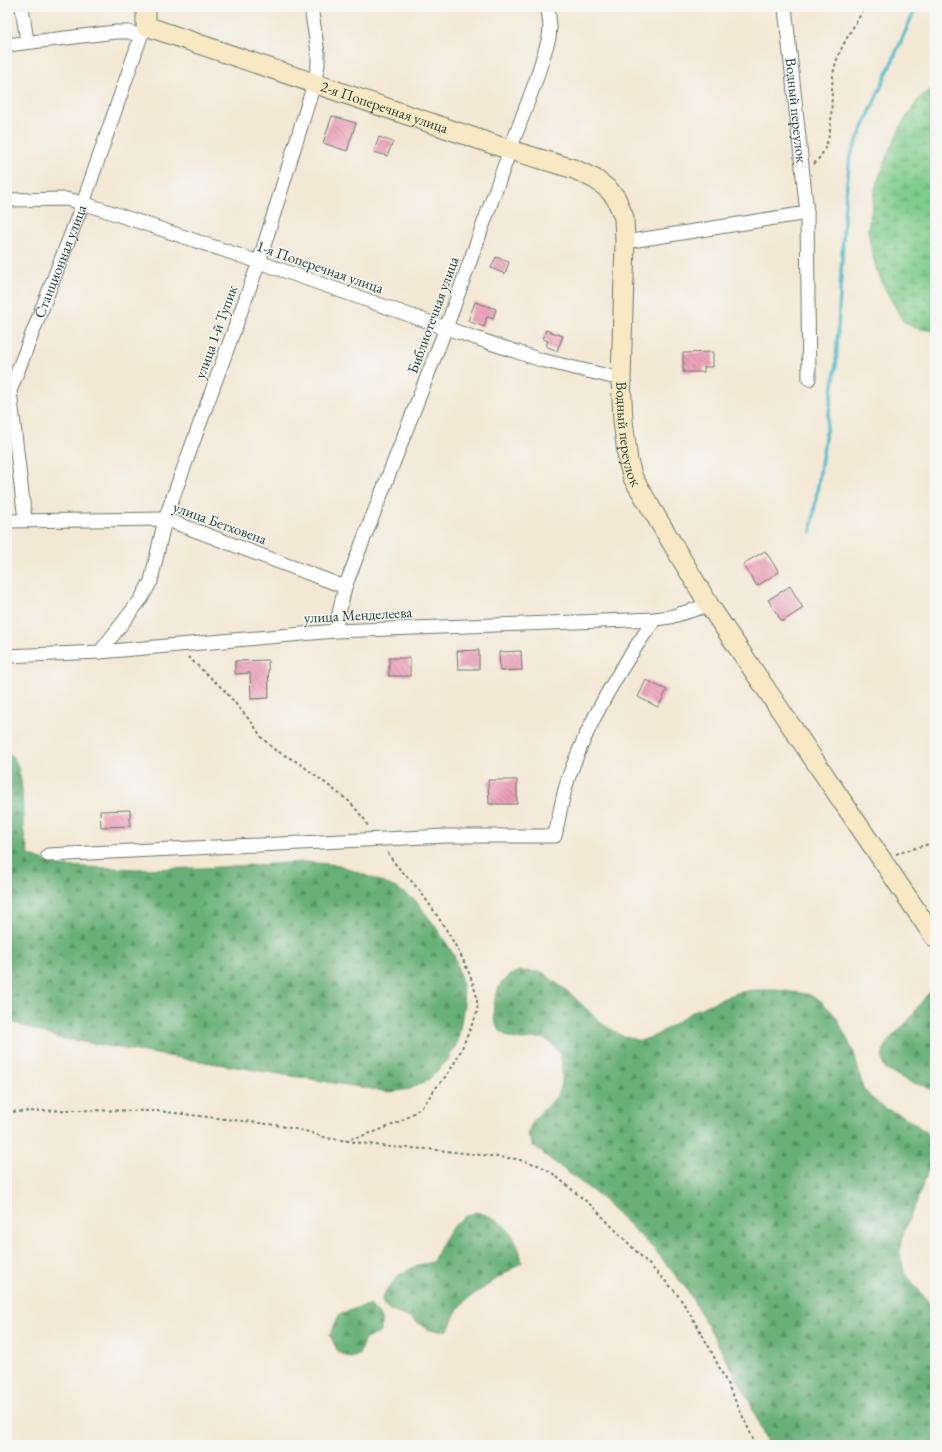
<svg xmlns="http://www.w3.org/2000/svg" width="942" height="1452" viewBox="0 0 942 1452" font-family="'EB Garamond',serif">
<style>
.forest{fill:url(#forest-firs);stroke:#437656}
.wetland{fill:url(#wetland-marsh);stroke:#4f8460}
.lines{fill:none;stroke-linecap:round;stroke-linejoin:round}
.stream{stroke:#4eb9cb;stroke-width:3.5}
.building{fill:url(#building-back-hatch)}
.street-casing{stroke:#69796c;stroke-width:15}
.secondary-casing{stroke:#69796c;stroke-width:21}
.path{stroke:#69796c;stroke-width:2;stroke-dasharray:3 3;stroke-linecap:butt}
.street{stroke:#fff;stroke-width:13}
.secondary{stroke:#f8e8c3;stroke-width:19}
.labels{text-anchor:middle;stroke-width:3;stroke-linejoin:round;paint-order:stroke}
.street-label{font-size:15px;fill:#1f3d34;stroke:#f6f6f2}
</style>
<defs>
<pattern id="forest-firs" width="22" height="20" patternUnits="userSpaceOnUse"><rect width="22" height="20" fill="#67b078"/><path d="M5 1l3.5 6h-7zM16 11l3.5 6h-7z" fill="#549063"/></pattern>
<pattern id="wetland-marsh" width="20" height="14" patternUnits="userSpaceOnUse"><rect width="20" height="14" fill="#7fcc8c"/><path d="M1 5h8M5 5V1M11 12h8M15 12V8" fill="none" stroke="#67a773"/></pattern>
<pattern id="building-back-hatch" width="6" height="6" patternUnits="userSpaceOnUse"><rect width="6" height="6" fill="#ec9cb7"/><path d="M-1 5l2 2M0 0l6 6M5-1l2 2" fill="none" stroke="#bf8096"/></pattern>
</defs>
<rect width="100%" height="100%" fill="#f6f6f2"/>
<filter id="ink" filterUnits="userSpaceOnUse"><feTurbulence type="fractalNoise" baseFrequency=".025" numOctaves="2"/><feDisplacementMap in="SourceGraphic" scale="8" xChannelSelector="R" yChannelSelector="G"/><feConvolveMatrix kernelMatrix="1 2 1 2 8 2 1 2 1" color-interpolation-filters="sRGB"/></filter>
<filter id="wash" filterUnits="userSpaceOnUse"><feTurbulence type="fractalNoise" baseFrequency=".012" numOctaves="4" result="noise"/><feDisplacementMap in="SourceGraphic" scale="16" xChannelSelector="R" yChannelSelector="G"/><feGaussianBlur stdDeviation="0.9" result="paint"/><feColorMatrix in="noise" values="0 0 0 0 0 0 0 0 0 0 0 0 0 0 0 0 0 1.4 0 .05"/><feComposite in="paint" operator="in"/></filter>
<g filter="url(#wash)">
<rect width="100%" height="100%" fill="#f3e8d4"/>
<!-- forest -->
<g class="forest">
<path d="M7 751C27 765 21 811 24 834 25 841 27 848 29 855L57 866 135 869 203 868 306 862 339 865 377 880 396 888 416 901 435 926 454 955 461 979 464 1004 458 1041 447 1061 429 1079 410 1089 390 1092 58 1038 7 1020Z"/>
<path d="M519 971 542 972 566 990 604 1025 622 1036 640 1041 655 1036 694 1011 736 993 753 990H776L807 994 820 1000 835 1015 854 1053 863 1088 870 1097 886 1109 902 1115 922 1129 933 1140V1157L916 1203 903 1233 900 1252 904 1272 926 1299 935 1315V1445H768L747 1396 688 1291 655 1250 599 1196 533 1146 528 1134C529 1131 530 1126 532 1123 546 1101 565 1102 562 1070 562 1066 562 1062 561 1058 558 1049 550 1039 540 1038 534 1038 528 1040 522 1040 497 1038 490 1021 495 999 498 984 505 976 519 971Z"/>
<path d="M935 988V1092L924 1086 910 1082 885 1069C875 1043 898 1034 911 1017 919 1006 924 996 935 988Z"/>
<path d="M476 1212C503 1218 517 1235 522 1262L467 1299 456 1312 448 1330H430L408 1317 391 1311 383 1304 382 1298 387 1289 399 1275 418 1265 433 1262C443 1239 451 1221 476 1212Z"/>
<path d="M370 1305 381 1317V1332L364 1340 359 1355 351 1358 338 1352 330 1335 339 1315 356 1308Z"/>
</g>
<!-- wetland -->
<path class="wetland" d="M935 86V331L915 328 903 321 885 289 876 268 871 248 868 229 876 186 889 151 902 124 919 99Z"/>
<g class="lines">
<!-- stream -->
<path class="stream" d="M811 532 836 365 845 202 850 157 916 7"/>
</g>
<g id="blocks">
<!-- building -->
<g class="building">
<path d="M332 116 356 123 347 151 323 143Z"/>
<path d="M379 137 393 142 387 156 374 152Z"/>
<path d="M496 257 509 262 505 274 491 268Z"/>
<path d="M475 302 496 309 493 319 487 317 484 327 468 321Z"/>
<path d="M546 330 563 336 557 351 546 346 548 341 543 339Z"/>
<path d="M713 352V367H704V372H683V353Z"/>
<path d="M765 551 779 572 757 586 743 564Z"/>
<path d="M790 586 803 608 782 622 768 600Z"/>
<path d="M479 650V669H458L457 651Z"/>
<path d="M521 651 522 670 500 671 499 652Z"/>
<rect x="389" y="658" width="21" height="18"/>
<path d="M268 660 269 698 251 699 250 673 235 674V661Z"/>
<path d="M646 680 667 690 658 707 638 697Z"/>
<path d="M488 780H517V804H489Z"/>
<path d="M130 810V826L101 827 100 811Z"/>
</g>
</g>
</g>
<g filter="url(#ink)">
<use href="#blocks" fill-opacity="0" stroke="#69796c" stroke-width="1"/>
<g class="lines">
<!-- street casing -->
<g class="street-casing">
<g id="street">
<path d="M22 7 27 42"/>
<path id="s1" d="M785 7 807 213 809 379"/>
<path d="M7 45 116 32H129L141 36"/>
<path d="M7 200 66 199 83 203 259 262 446 328 541 360 621 379"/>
<path d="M625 242 807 213"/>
<path id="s2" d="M25 520 10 391 83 203 141 36 146 26"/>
<path d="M7 521 165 519 345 587"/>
<path d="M335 631 345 587 446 328 510 150 536 80 549 38 550 27 548 7"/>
<path d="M100 652 141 599 151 581 165 519 259 262 314 84 318 65V53L311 7"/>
<path d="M7 656 100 652 335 631 655 619 670 617 709 605"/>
<path d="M48 855 446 836H555C559 817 562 798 568 779 588 722 619 669 655 619"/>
</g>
</g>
<!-- secondary casing -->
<g class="secondary-casing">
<g id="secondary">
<path id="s3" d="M146 7V26L510 150 574 169 595 179 608 189 616 198 624 218 625 242 621 379 623 421 628 461 633 478 709 605 935 938"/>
</g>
</g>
<!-- path -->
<g class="path">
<path d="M814 164C839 139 828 101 834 70 839 47 854 27 865 7"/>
<path d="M188 657 224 690 253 724 262 738 275 750 299 763 350 802 365 820 368 827"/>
<path d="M896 854 935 842"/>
<path d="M7 1112 72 1110 158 1111 276 1125 309 1132 327 1138 389 1147 428 1149 517 1159 538 1165 552 1173 593 1207 674 1290C687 1307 697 1326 708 1345 725 1378 740 1411 756 1445"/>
<path d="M345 1140C369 1135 402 1124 420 1108 429 1100 433 1090 441 1082 455 1066 462 1048 470 1029 472 1024 476 1017 477 1012 482 980 438 915 419 890 407 875 396 868 386 850"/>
</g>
<!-- street -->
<use href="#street" class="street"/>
<!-- secondary -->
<use href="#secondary" class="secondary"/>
</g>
</g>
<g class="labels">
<!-- street labels -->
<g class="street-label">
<text dy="5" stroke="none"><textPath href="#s3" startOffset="271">2-я Поперечная улица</textPath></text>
<text dy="5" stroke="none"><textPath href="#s1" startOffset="104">Водный переулок</textPath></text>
<text dy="5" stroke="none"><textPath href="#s2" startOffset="269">Станционная улица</textPath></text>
<text transform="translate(320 267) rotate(19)" y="5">1-я Поперечная улица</text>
<text transform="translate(433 315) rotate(-70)" y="5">Библиотечная улица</text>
<text transform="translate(216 332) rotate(-70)" y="5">улица 1-й Тупик</text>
<text dy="5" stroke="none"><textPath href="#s3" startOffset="760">Водный переулок</textPath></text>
<text transform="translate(220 523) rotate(20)" y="5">улица Бетховена</text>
<text transform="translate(358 615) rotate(-3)" y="5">улица Менделеева</text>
</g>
</g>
<!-- margin -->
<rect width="942" height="1452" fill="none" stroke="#f6f6f2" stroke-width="24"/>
</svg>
